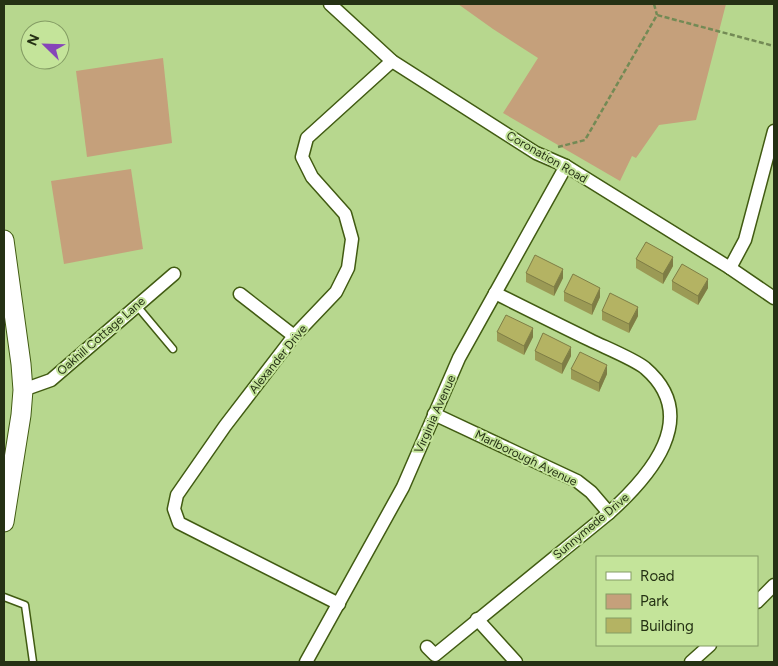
<svg xmlns="http://www.w3.org/2000/svg" width="778" height="666" viewBox="0 0 778 666" font-family="Figtree,sans-serif">
<style>
.green{fill:#c5a07b}
.lines{fill:none;stroke-linecap:round;stroke-linejoin:round}
.service-casing{stroke:#415b12;stroke-width:9}
.minor-casing{stroke:#415b12;stroke-width:15}
.secondary-casing{stroke:#415b12;stroke-width:21}
.path{stroke:#738a55;stroke-width:2.5;stroke-dasharray:5 2.5;stroke-linecap:butt}
.service{stroke:#fff;stroke-width:6}
.minor{stroke:#fff;stroke-width:12}
.secondary{stroke:#fff;stroke-width:19}
.wall{fill:#9b9a55}
.shaded-wall{fill:#7e7d45}
.building{fill:#b4b363;stroke:#7e7d45}
.labels{text-anchor:middle;stroke-width:4;stroke-linejoin:round;paint-order:stroke}
.street-label{font-size:12px;fill:#253114;stroke:#c4e49a}
</style>
<rect width="100%" height="100%" fill="#b7d78e"/>
<!-- green -->
<g class="green">
<path d="M458 4H726L696 120 659 125 636 158 632 156 620 181 503 113 538 58 493 29Z"/>
<path d="M163 58 172 143 87 157 76 71Z"/>
<path d="M131 169 143 249 64 264 51 181Z"/>
</g>
<g class="lines">
<!-- service casing -->
<g class="service-casing">
<g id="service">
<path d="M137 306 173 349"/>
<path d="M4 597 25 605 33 662"/>
</g>
</g>
<!-- minor casing -->
<g class="minor-casing">
<g id="minor">
<path d="M330 4 392 61 536 153 566 166 730 268 774 298"/>
<path d="M730 268 745 240 774 131"/>
<path d="M240 294 294 336"/>
<path d="M23 390 51 380 174 274"/>
<path d="M434 414 577 481 591 492 609 513"/>
<path d="M757 602 774 585"/>
<path d="M339 604 179 523 174 509 177 495 225 426 294 336 336 292 348 268 352 239 345 214 312 177 302 157 307 138 392 61"/>
<path d="M477 619 516 662"/>
<path d="M427 647 435 655 609 513C650 476 702 417 645 368 634 359 604 347 590 340 559 325 527 309 495 293"/>
<path d="M306 662 403 487 459 358 566 166"/>
<path d="M691 662 710 645"/>
</g>
</g>
<!-- secondary casing -->
<g class="secondary-casing">
<path id="secondary" d="M4 240 21 364 23 390 21 415 4 522"/>
</g>
<!-- path -->
<g class="path">
<path d="M654 4 657 15"/>
<path d="M558 147 585 140 657 15 774 46"/>
</g>
<!-- service -->
<use href="#service" class="service"/>
<!-- minor -->
<use href="#minor" class="minor"/>
<!-- secondary -->
<use href="#secondary" class="secondary"/>
</g>
<!-- wall -->
<g class="wall">
<path d="M636 259 673 266 663 284 636 268Z"/>
<path d="M526 273 563 278 554 296 526 282Z"/>
<path d="M672 281 708 288 698 305 672 290Z"/>
<path d="M564 292 600 297 592 315 564 301Z"/>
<path d="M602 311 638 316 629 333 602 320Z"/>
<path d="M497 332 533 337 524 355 497 341Z"/>
<path d="M535 351 571 356 562 374 535 360Z"/>
<path d="M571 369 607 374 599 392 571 379Z"/>
</g>
<!-- shaded-wall -->
<g class="shaded-wall">
<path d="M673 257V266L663 284V274Z"/>
<path d="M563 269V278L554 296V287Z"/>
<path d="M708 279V288L698 305V296Z"/>
<path d="M600 288V297L592 315V305Z"/>
<path d="M638 307V316L629 333V324Z"/>
<path d="M533 328V337L524 355V346Z"/>
<path d="M571 347V356L562 374V364Z"/>
<path d="M607 365V374L599 392V383Z"/>
</g>
<!-- building -->
<g class="building">
<path d="M646 242 673 257 663 274 636 259Z"/>
<path d="M535 255 563 269 554 287 526 273Z"/>
<path d="M682 264 708 279 698 296 672 281Z"/>
<path d="M573 274 600 288 592 305 564 292Z"/>
<path d="M610 293 638 307 629 324 602 311Z"/>
<path d="M506 315 533 328 524 346 497 332Z"/>
<path d="M543 333 571 347 562 364 535 351Z"/>
<path d="M580 352 607 365 599 383 571 369Z"/>
</g>
<g class="labels">
<!-- street labels -->
<g class="street-label">
<text transform="translate(547 157) rotate(30)" y="4">Coronation Road</text>
<text transform="translate(101 336) rotate(-41)" y="4">Oakhill Cottage Lane</text>
<text transform="translate(278 359) rotate(-51)" y="4">Alexander Drive</text>
<text transform="translate(435 414) rotate(-66)" y="4">Virginia Avenue</text>
<text transform="translate(526 458) rotate(26)" y="4">Marlborough Avenue</text>
<text transform="translate(591 526) rotate(-40)" y="4">Sunnymede Drive</text>
</g>
</g>
<!-- border -->
<rect width="778" height="666" fill="none" stroke="#253114" stroke-width="10"/>
<!-- legend -->
<rect x="596" y="556" width="162" height="90" fill="#c4e49a" stroke="#849c64"/>
<rect x="606" y="572" width="25" height="8" fill="#ffffff" stroke="#849c64"/>
<text x="640" y="581" font-size="15" fill="#253114">Road</text>
<rect x="606" y="594" width="25" height="15" fill="#c5a07b" stroke="#849c64"/>
<text x="640" y="606" font-size="15" fill="#253114">Park</text>
<rect x="606" y="618" width="25" height="15" fill="#b4b363" stroke="#849c64"/>
<text x="640" y="631" font-size="15" fill="#253114">Building</text>
<!-- north arrow -->
<g transform="translate(45 45) rotate(293)"><circle r="24" fill="#c4e49a" stroke="#849c64"/>
<path d="M0-4L9 19L0 12L-9 19Z" fill="#8644b9"/>
<text y="-8" font-size="14" font-weight="bold" text-anchor="middle" fill="#253114">N</text>
</g>
</svg>
